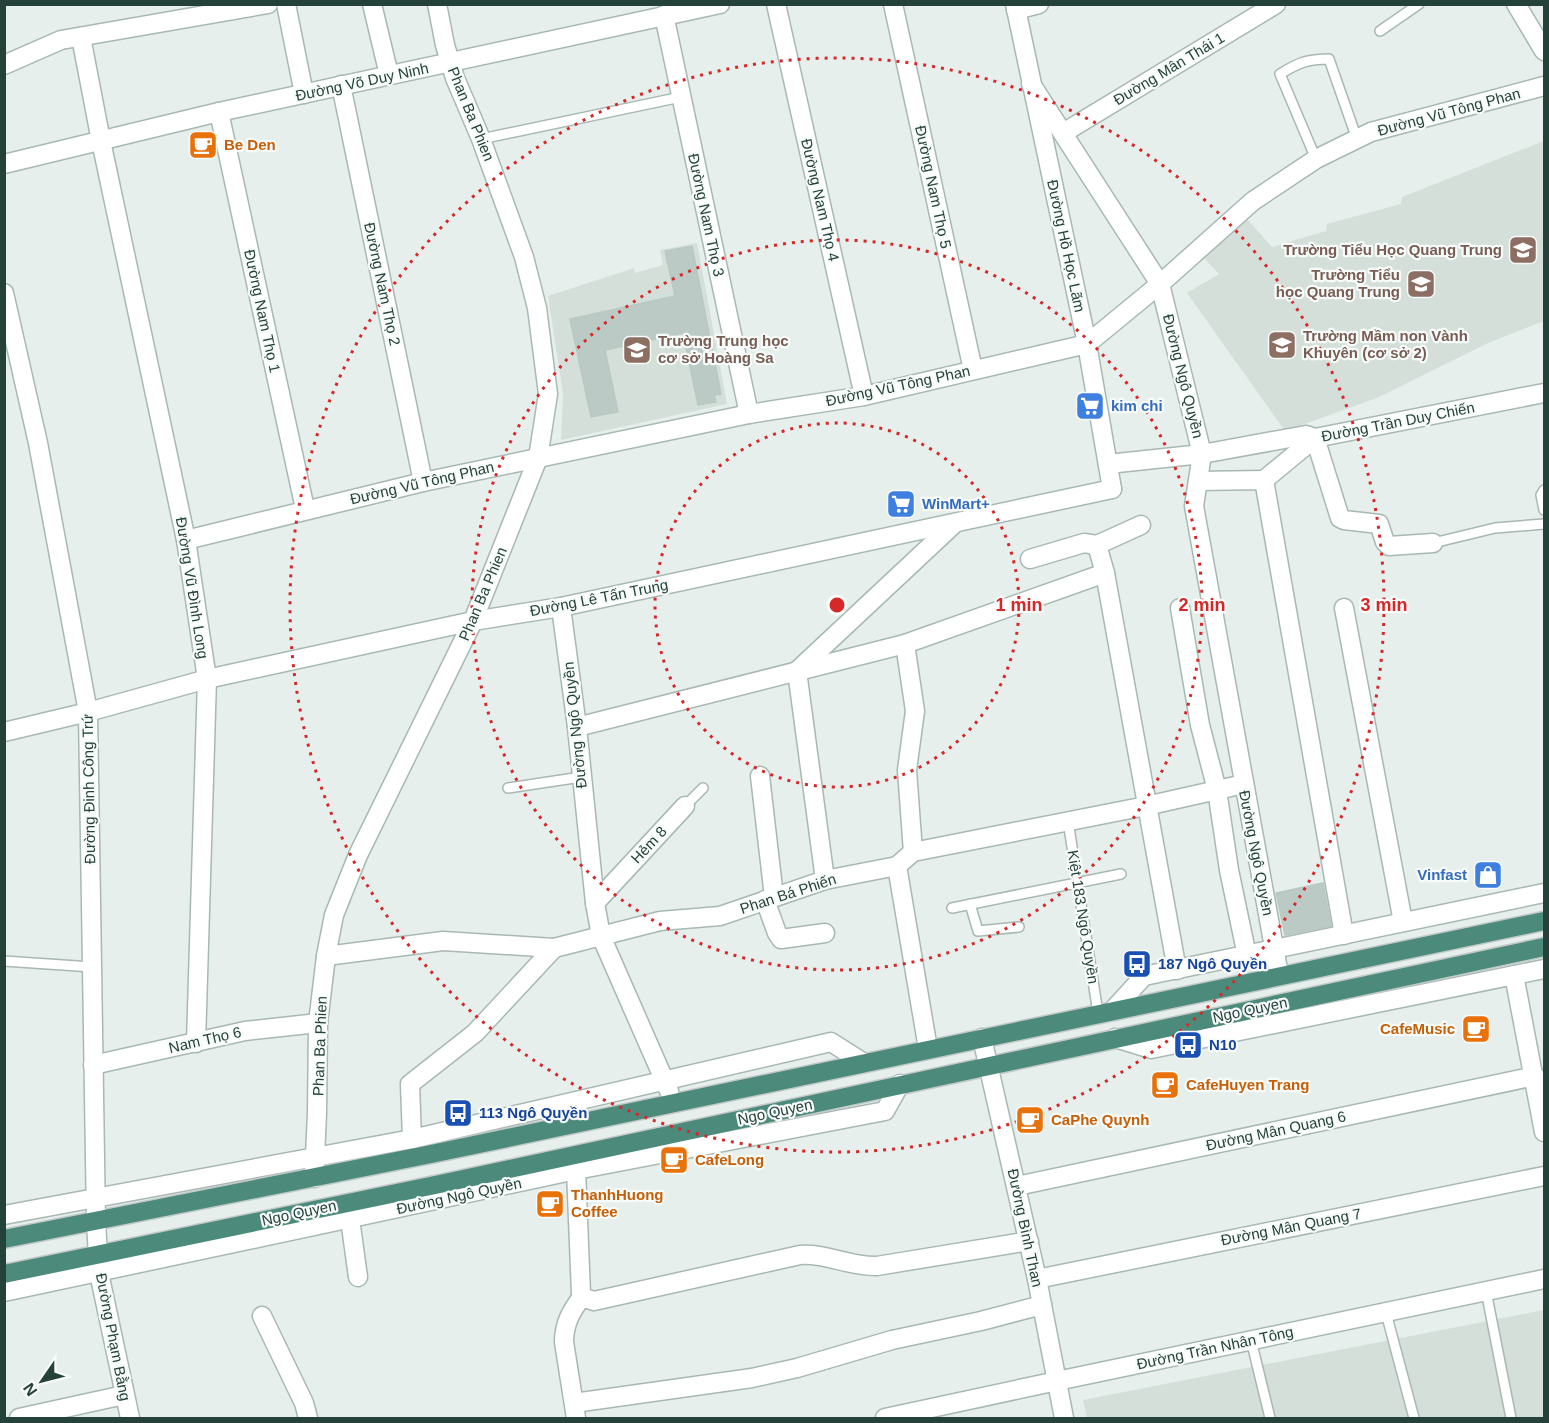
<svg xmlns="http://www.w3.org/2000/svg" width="1549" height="1423" viewBox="0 0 1549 1423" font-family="Helvetica,sans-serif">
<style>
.built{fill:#d4dfda}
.building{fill:#bbcac4;stroke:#b8c9c2;stroke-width:1.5}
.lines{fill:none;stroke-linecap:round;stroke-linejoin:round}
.service-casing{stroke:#a8b8b2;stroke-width:12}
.minor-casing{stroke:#a8b8b2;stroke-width:21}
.tertiary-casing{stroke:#a8b8b2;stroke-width:21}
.trunk-casing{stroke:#c2cac8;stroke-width:21}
.service{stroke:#fff;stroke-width:9}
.minor{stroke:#fff;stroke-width:18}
.tertiary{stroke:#fff;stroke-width:18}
.trunk{stroke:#4c8a7c;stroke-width:18}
.ring{fill:none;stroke:#d62828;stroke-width:3;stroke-dasharray:3 6}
.labels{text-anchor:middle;stroke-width:4.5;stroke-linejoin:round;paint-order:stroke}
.street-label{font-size:15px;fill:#24423a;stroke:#f7fbf9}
.food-label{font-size:15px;font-weight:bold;fill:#c56008;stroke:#f7fbf9;text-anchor:start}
.education-label{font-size:15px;font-weight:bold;fill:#785e54;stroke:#f7fbf9;text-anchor:end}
.shop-label{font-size:15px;font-weight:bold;fill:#366cbe;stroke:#f7fbf9;text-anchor:start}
.transit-label{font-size:15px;font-weight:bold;fill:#164399;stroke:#f7fbf9;text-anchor:start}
.centre{fill:#d62828;stroke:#f7fbf9;stroke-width:3}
.ring-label{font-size:18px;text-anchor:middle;font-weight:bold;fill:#d62828;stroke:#f7fbf9;stroke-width:4.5;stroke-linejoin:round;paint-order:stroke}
</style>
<rect width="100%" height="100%" fill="#e6efeb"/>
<!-- built -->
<g class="built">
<path d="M1544 141V321L1488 343 1377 398 1285 431 1187 293 1219 274 1204 258 1246 218 1272 247 1326 231 1327 224 1401 204 1402 197Z"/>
<path d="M697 243 727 404 561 440 563 394 548 296 634 268 635 273 663 265 660 250Z"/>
<path d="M1544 1310V1418H1087L1083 1400Z"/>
</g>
<!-- building -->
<g class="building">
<path d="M692 246 721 394 714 395 716 402 698 405 683 333 605 350 618 412 591 417 570 319 675 296 665 251Z"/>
<path d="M1323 883 1331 926 1285 935 1276 893Z"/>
</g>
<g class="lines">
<!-- service casing -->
<g class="service-casing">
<g id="service">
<path d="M1380 31 1419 4"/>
<path d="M481 139 681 97"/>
<path d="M1316 159 1280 74C1298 63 1307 59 1329 59L1357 139"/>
<path d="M1544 490 1541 495 1544 510"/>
<path d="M1433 543 1495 528 1544 524"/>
<path d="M508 788 581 777"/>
<path d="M685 806 703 788"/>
<path d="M1068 821 1098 1013"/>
<path d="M970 904 978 931 1019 927"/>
<path d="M952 908 1121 874"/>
<path d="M4 961 92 967"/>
<path d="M1486 1291 1511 1418"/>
<path d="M1386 1313 1414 1418"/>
<path d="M1251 1340 1270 1418"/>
</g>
</g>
<!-- minor casing -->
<g class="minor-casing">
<g id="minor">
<path d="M286 4 304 94"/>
<path d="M372 4 389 75"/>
<path d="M776 4 864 396"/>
<path d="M893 4 973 370"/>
<path d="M1015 4 1087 344 1112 489"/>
<path d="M1016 10 1039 4"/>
<path d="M664 15 749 414"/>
<path d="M81 37 101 141 186 540 207 679 196 1043"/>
<path d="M4 65 61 40 268 4"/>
<path d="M1031 84 1160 284 1202 454 1194 506 1279 975"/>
<path d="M341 85 423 482"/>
<path d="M219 112 305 509"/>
<path d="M1063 133 1276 4"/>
<path d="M4 164 219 112 720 4"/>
<path d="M4 293 38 443 88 712 96 1222 99 1273 130 1418"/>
<path d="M1108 464 1202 454 1306 435 1315 438 1340 518 1344 520 1379 524 1385 542 1389 546 1433 543"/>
<path d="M1198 481 1264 480 1344 935"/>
<path d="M186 540 423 482 749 414 864 396 1087 344 1160 284 1253 201 1316 159 1371 132 1544 86"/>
<path d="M1097 545 1105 573 1177 970"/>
<path d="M1097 545 1141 525"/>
<path d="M1030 559 1084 543 1097 545"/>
<path d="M561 607 577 727 595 903 601 936 669 1091"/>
<path d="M1180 608 1200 725 1217 790 1229 870 1247 956"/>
<path d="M1344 608 1403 922"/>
<path d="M905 644 915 711 907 770 913 852"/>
<path d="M798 670 954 524"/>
<path d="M797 671 825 880"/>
<path d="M577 727 905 644 1105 573"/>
<path d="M760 776 774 897"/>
<path d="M897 866 928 1049"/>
<path d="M765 900 777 933 781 939 825 933"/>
<path d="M595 903 685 806"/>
<path d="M326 956 443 941 554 948 660 921 720 916 825 880 897 866 913 852 1146 806 1244 784"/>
<path d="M1514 975 1544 1132"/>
<path d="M982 1038 1037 1279 1064 1418"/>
<path d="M93 1065 245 1031 318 1023"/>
<path d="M412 1139 410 1084 475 1033 554 948"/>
<path d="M576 1170 581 1294 582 1297 594 1301 800 1255C827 1253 850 1267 877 1266L1029 1241"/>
<path d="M314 1178 317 1113 318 1023 326 956 334 915 358 855 473 621 538 458 548 394 537 308 524 257 481 139 455 78 445 45 437 4"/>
<path d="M1017 1186 1535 1076"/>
<path d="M4 1215 412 1139 831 1042 864 1063"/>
<path d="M350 1219 358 1277"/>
<path d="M1037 1279 1544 1176"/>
<path d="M4 1292 576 1170 885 1111 900 1084"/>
<path d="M262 1316 304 1403 308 1418"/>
<path d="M574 1403 752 1378 797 1368 892 1340 981 1321 1042 1305"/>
<path d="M19 1418 124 1395"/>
<path d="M576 1418 564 1342C564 1324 571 1311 582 1297"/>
<path d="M885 1418 1057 1381 1544 1279"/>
</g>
</g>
<!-- tertiary casing -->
<g class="tertiary-casing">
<g id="tertiary">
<path d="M1516 4 1544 51"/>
<path d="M1264 480 1315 438 1544 393"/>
<path d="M4 732 88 712 207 679 473 621 561 607 1112 489"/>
<path d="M1113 1010 1144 976 1544 893"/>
<path d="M1115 1038 1151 1049 1544 969"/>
</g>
</g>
<!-- trunk casing -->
<g class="trunk-casing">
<g id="trunk">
<path d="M4 1239 431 1154 1544 921"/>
<path d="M4 1274 440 1184 1544 947"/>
</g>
</g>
<!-- service -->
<use href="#service" class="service"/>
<!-- minor -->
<use href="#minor" class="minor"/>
<!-- tertiary -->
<use href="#tertiary" class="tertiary"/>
<!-- trunk -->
<use href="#trunk" class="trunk"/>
</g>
<!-- distance rings -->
<g class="ring">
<circle cx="837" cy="605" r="182"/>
<circle cx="837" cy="605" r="365"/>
<circle cx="837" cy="605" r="547"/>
</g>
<!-- icons -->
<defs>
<g id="cafe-square" transform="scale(1.5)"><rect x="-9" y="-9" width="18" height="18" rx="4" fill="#e8710a" stroke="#f7fbf9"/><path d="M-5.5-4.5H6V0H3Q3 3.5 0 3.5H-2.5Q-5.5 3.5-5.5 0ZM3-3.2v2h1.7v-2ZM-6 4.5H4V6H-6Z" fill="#fff"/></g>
<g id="school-square" transform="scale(1.5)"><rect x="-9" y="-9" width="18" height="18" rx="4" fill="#8d6e63" stroke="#f7fbf9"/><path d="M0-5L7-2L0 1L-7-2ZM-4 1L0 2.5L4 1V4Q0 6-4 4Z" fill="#fff"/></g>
<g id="supermarket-square" transform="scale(1.5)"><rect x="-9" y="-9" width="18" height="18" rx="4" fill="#3f7fe0" stroke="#f7fbf9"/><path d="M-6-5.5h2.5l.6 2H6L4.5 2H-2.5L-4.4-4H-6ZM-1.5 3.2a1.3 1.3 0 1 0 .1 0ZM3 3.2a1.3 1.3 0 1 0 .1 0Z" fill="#fff"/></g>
<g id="shop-square" transform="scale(1.5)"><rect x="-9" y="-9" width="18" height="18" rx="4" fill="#3f7fe0" stroke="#f7fbf9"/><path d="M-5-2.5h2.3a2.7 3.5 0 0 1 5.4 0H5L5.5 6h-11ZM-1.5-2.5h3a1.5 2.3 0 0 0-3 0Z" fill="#fff"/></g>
<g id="bus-square" transform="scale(1.5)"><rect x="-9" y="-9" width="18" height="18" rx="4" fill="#1a4fb4" stroke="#f7fbf9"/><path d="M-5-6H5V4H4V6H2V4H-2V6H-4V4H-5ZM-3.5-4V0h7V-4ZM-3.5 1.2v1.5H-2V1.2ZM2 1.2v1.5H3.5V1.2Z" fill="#fff"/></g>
</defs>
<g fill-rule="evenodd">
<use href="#cafe-square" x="203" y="145"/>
<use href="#school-square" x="1523" y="250"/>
<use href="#school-square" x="1421" y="284"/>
<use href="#school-square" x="1282" y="345"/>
<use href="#school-square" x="637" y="350"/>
<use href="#supermarket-square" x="1090" y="406"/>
<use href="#supermarket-square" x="901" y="504"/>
<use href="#shop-square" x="1488" y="875"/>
<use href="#bus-square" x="1137" y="964"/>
<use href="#cafe-square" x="1476" y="1029"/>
<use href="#bus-square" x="1188" y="1045"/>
<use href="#cafe-square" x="1165" y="1085"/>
<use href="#bus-square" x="458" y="1113"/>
<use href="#cafe-square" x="1030" y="1120"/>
<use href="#cafe-square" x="674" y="1160"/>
<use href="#cafe-square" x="550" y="1204"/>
</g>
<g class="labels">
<!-- street labels -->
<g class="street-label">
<text transform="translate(1169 69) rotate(-31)" y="5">Đường Mân Thái 1</text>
<text transform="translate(362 82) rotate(-12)" y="5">Đường Võ Duy Ninh</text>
<text transform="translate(1449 112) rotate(-15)" y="5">Đường Vũ Tông Phan</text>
<text transform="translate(471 114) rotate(68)" y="5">Phan Ba Phien</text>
<text transform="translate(933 187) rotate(78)" y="5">Đường Nam Thọ 5</text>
<text transform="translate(820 200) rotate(77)" y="5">Đường Nam Thọ 4</text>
<text transform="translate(706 215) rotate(78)" y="5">Đường Nam Thọ 3</text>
<text transform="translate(1066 246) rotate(78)" y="5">Đường Hồ Học Lãm</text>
<text transform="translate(382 284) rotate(78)" y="5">Đường Nam Thọ 2</text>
<text transform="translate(262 311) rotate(78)" y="5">Đường Nam Thọ 1</text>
<text transform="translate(1183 376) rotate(76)" y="5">Đường Ngô Quyền</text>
<text transform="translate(898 386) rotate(-12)" y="5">Đường Vũ Tông Phan</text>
<text transform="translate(1398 422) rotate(-11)" y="5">Đường Trần Duy Chiến</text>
<text transform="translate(422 483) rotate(-13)" y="5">Đường Vũ Tông Phan</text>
<text transform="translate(192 588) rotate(81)" y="5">Đường Vũ Đình Long</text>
<text transform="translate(483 594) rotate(-67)" y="5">Phan Ba Phien</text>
<text transform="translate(599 598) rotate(-11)" y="5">Đường Lê Tấn Trung</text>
<text transform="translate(575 725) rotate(-96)" y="5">Đường Ngô Quyền</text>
<text transform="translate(89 789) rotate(-91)" y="5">Đường Đinh Công Trứ</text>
<text transform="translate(649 845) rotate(-47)" y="5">Hẻm 8</text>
<text transform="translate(1256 853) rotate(79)" y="5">Đường Ngô Quyền</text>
<text transform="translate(788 894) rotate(-18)" y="5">Phan Bá Phiến</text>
<text transform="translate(1083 917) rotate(81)" y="5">Kiệt 183 Ngô Quyền</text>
<text transform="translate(1250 1010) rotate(-12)" y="5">Ngo Quyen</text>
<text transform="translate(205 1040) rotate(-13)" y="5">Nam Thọ 6</text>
<text transform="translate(320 1046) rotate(-88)" y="5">Phan Ba Phien</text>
<text transform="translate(775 1112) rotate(-12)" y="5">Ngo Quyen</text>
<text transform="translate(1276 1131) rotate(-12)" y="5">Đường Mân Quang 6</text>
<text transform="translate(459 1196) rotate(-12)" y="5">Đường Ngô Quyền</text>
<text transform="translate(299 1213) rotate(-12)" y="5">Ngo Quyen</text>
<text transform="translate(1291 1227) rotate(-11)" y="5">Đường Mân Quang 7</text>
<text transform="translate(1025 1228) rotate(78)" y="5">Đường Bình Than</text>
<text transform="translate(113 1337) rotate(79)" y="5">Đường Phạm Bằng</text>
<text transform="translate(1215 1348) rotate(-12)" y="5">Đường Trần Nhân Tông</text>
</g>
<!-- food labels -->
<g class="food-label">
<text x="224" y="150">Be Den</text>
<text x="1455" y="1034" text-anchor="end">CafeMusic</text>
<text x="1186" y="1090">CafeHuyen Trang</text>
<text x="1051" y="1125">CaPhe Quynh</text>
<text x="695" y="1165">CafeLong</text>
<text x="571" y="1200">ThanhHuong<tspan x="571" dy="17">Coffee</tspan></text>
</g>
<!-- education labels -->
<g class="education-label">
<text x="1502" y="255">Trường Tiểu Học Quang Trung</text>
<text x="1400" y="280">Trường Tiểu<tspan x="1400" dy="17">học Quang Trung</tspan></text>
<text x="1303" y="341" text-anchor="start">Trường Mầm non Vành<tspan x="1303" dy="17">Khuyên (cơ sở 2)</tspan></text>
<text x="658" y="346" text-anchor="start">Trường Trung học<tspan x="658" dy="17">cơ sở Hoàng Sa</tspan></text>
</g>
<!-- shop labels -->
<g class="shop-label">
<text x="1111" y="411">kim chi</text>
<text x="922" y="509">WinMart+</text>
<text x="1467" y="880" text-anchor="end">Vinfast</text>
</g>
<!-- transit labels -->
<g class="transit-label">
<text x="1158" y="969">187 Ngô Quyền</text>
<text x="1209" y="1050">N10</text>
<text x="479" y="1118">113 Ngô Quyền</text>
</g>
</g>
<circle cx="837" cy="605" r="9" class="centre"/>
<g class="ring-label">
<text x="1019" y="611">1 min</text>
<text x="1202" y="611">2 min</text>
<text x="1384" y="611">3 min</text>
</g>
<!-- border -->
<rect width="1549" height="1423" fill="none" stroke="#24423a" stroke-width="12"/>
<!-- north arrow -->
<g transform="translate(42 1381) rotate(235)" stroke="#f7fbf9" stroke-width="4.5" paint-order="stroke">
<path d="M0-4.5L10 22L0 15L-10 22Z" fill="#24423a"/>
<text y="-9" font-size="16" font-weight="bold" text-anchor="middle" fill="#24423a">N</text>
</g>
</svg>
